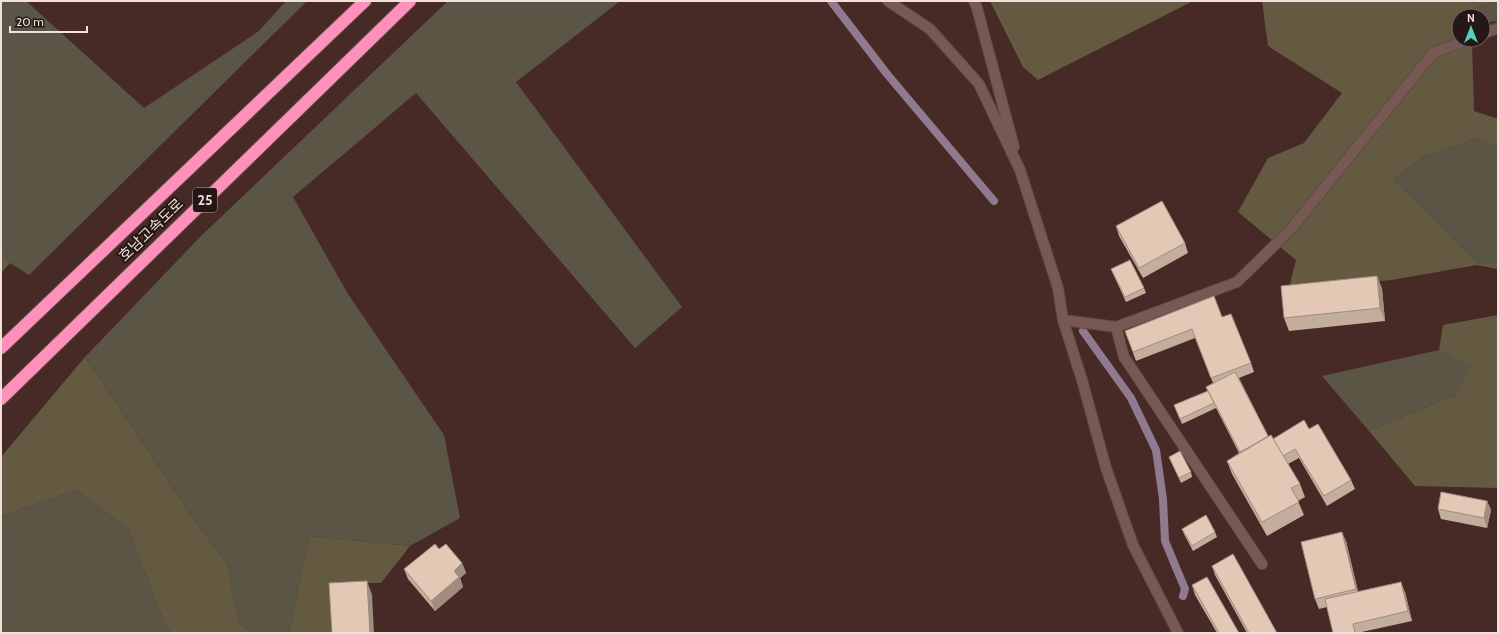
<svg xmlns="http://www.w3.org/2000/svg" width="1499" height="634" viewBox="0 0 1499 634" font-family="Cabin,'Noto Sans KR',sans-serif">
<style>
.green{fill:#5a5545}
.forest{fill:#635a41}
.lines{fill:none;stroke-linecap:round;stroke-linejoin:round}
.stream{stroke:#8f7a8f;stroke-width:8}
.minor-casing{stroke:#604844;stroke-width:12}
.highway-casing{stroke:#604844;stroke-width:14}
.minor{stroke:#785853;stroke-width:10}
.highway{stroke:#fd91b9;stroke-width:12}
.wall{fill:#c3ad9c}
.shaded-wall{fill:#9f8d7f}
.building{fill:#e3c9b5;stroke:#9f8d7f}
.labels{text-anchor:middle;stroke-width:4;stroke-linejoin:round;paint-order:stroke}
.shield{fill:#241715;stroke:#b5a4a0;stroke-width:1}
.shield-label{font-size:14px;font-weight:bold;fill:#f3e0dc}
.street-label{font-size:15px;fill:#f3e0dc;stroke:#241715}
</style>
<rect width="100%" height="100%" fill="#472a26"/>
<!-- green -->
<g class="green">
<path d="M1 1H26L144 108 259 31 286 1H307L29 275 10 263 1 249Z"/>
<path d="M448 1H620L516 82 682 307 635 348 416 93 293 197 348 294 444 435 460 518 410 546 309 536 289 633H254L239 624 227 564 195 521 85 357 201 236Z"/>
<path d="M1494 1H1498V21L1483 23V16H1472V9Z"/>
<path d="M1475 139 1495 145 1498 151V262L1477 265 1394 180 1421 158Z"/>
<path d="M1439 350 1473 366 1455 395 1369 431 1322 376Z"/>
<path d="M76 490 128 529 164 622 171 633H1V516Z"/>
</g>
<!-- forest -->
<g class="forest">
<path d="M990 1H1193L1038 80 1023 67Z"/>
<path d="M1262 1H1494L1472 9V16H1459V40H1472L1474 111 1498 119V151L1495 145 1475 139 1421 158 1394 180 1477 264 1498 262V269L1477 265 1392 280 1289 288 1296 260 1238 212 1268 158 1304 143 1342 93 1268 46Z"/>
<path d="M1 249 10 263 1 273Z"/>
<path d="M1498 315V488L1415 486 1369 431 1455 395 1472 366 1439 350 1443 325Z"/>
<path d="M85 357 195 521 227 564 239 624 254 633H171L164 622 128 529 76 490 1 516V457Z"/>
<path d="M309 536 410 546 381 583H332L331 633H289Z"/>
</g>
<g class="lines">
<!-- stream -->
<g class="stream">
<path d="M831 1 887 74 994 201"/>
<path d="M1083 331 1131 398 1156 450 1163 499 1165 541 1185 589 1183 596"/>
</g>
<!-- minor casing -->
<g class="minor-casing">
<g id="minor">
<path d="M888 1 930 29 979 84 1020 170 1058 288 1063 320 1082 380 1106 468 1133 545 1178 633"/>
<path d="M974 1 977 8 1014 147"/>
<path d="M1483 34 1498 28"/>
<path d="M1063 320 1116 327 1237 282 1291 229 1433 53 1467 40"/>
<path d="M1116 327 1124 357 1262 564"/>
</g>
</g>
<!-- highway casing -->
<g class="highway-casing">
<g id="highway">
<path d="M1 348 365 1"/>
<path d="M1 399 410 1"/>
</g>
</g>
<!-- minor -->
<use href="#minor" class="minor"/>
<!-- highway -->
<use href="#highway" class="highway"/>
</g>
<!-- wall -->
<g class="wall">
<path d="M1116 226 1185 243 1188 253 1143 278 1119 236Z"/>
<path d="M1111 269 1144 288 1146 293 1126 302Z"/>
<path d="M1377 276 1382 289 1385 321 1289 331 1284 318Z"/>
<path d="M1222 317 1251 363 1254 372 1239 378 1268 436 1273 439 1309 429 1351 480 1355 489 1327 506 1299 458 1288 464 1300 484 1305 497 1298 501 1304 515 1267 536 1232 474 1227 461 1239 453 1216 408 1182 424 1174 405 1208 391 1206 387 1213 383 1195 338 1136 361 1125 331Z"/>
<path d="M1169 457 1191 472 1192 477 1181 483Z"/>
<path d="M1487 501 1491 510 1487 528 1441 519 1438 509Z"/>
<path d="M1182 529 1215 532 1217 537 1193 551 1184 534Z"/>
<path d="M1346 541 1358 592H1405L1412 621 1357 633H1333L1327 607 1319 609 1315 599Z"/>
<path d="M439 549 462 563 466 573 460 578 463 587 435 611 408 579 404 569Z"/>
<path d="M1212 566 1277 633H1247L1215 575Z"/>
<path d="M1192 585 1239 633H1217L1195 595Z"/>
</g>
<!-- shaded-wall -->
<g class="shaded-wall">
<path d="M1377 276 1382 289 1385 321 1380 308Z"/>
<path d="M1487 501 1491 510 1487 528 1484 518Z"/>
<path d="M1342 532 1346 541 1360 599 1356 589Z"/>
<path d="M462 563 466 573 460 578 463 587 435 611 431 601 454 571Z"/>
<path d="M367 581 372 595 374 633H370Z"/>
<path d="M1401 582 1405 592 1412 621 1408 611Z"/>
</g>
<!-- building -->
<g class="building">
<path d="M1162 201 1185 243 1139 268 1116 226Z"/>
<path d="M1130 260 1144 288 1125 297 1111 269Z"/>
<path d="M1377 276 1380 308 1284 318 1281 286Z"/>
<path d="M1214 296 1222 317 1231 314 1251 363 1211 378 1192 329 1133 352 1125 331Z"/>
<path d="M1235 372 1268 436 1255 444 1240 452 1206 387Z"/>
<path d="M1208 391 1214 403 1180 419 1174 405Z"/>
<path d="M1304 420 1309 429 1318 424 1351 480 1324 496 1295 449 1283 456 1273 439Z"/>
<path d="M1271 435 1300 484 1291 488 1299 502 1262 522 1227 461Z"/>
<path d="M1180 451 1191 472 1179 478 1169 457Z"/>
<path d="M1441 492 1487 501 1484 518 1438 509Z"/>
<path d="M1206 515 1215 532 1192 546 1182 529Z"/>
<path d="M1342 532 1356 589 1315 599 1301 542Z"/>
<path d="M435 544 439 549 446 544 462 563 454 571 459 577 431 601 404 569Z"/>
<path d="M1233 554 1277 633H1249L1212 566Z"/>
<path d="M1207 577 1239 633H1219L1192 585Z"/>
<path d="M367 581 370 633H332L329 583Z"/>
<path d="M1401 582 1408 611 1353 624 1355 633H1333L1325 599Z"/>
</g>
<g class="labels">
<!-- shield labels -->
<rect class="shield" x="193" y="188" width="24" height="24" rx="3"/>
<g class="shield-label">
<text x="205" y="205">25</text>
</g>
<!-- street labels -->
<g class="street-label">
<text transform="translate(151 230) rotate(-44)" y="5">호남고속도로</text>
</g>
</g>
<!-- border -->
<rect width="1499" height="634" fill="none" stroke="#f3e0dc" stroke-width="4"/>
<!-- north arrow -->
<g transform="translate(1471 28)"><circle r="19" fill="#241715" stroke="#776765"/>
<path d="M0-3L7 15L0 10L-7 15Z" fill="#56cec2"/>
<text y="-6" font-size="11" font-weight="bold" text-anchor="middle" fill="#f3e0dc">N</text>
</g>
<!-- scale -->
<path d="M10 26v6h77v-6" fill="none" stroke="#f3e0dc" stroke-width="2"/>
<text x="16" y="26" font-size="12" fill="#f3e0dc" stroke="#241715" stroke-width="3" paint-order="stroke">20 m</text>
</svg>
